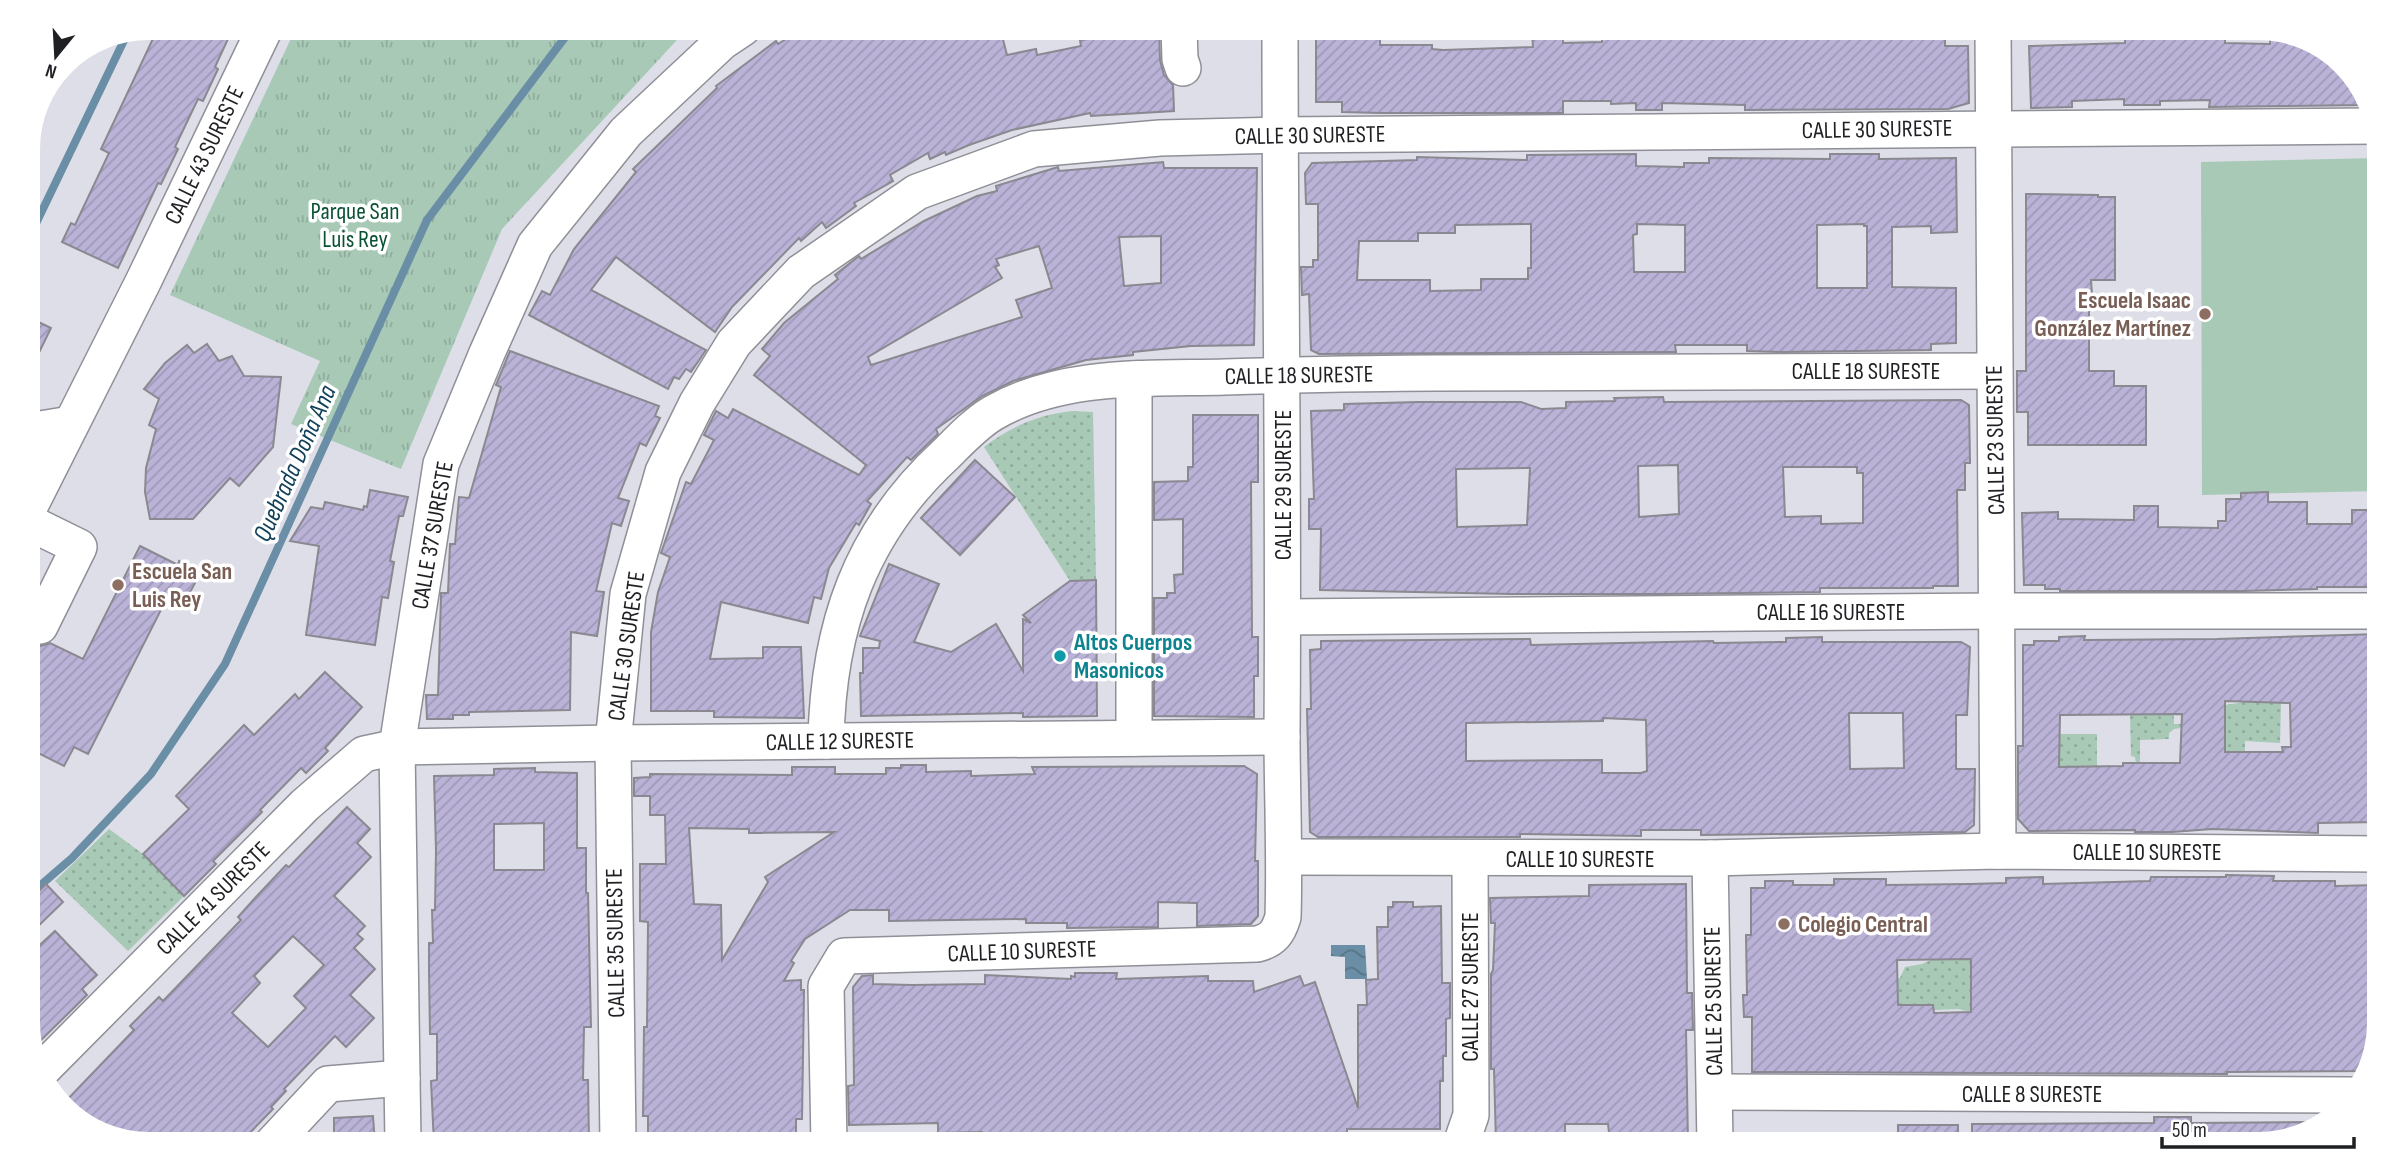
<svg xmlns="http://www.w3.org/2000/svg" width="2407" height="1172" viewBox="0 0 2407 1172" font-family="'Sofia Sans Condensed',sans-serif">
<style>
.grass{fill:url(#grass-dots)}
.park{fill:url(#park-tufts)}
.garden{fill:#a7c9b6}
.water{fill:url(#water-waves)}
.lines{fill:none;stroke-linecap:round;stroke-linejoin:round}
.stream{stroke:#6a8ea5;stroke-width:8}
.building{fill:url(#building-hatch);stroke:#8a8890;stroke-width:2;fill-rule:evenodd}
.minor-casing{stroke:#8f9097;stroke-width:38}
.minor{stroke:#fff;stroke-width:35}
.education-dot{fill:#8d6e63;stroke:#fff;stroke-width:2.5}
.culture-dot{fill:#0f9aa8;stroke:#fff;stroke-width:2.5}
.labels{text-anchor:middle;stroke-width:7;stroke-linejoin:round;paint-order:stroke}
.street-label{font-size:24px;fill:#1f2023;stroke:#fff}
.park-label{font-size:24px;fill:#095234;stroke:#fff}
.education-label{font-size:24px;font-weight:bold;fill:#785e54;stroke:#fff;text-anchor:start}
.culture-label{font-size:24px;font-weight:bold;fill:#0d838f;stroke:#fff;text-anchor:start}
.water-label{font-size:26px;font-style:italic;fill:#11405a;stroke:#fff}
</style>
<defs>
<pattern id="grass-dots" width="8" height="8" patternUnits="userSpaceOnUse" patternTransform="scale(1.75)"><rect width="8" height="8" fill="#a7c9b6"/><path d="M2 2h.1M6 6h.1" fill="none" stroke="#8fac9c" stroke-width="1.8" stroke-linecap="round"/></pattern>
<pattern id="park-tufts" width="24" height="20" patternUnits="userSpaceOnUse" patternTransform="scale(1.75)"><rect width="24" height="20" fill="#a7c9b6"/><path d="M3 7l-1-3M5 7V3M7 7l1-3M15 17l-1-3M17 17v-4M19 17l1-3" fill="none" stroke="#8fac9c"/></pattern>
<pattern id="water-waves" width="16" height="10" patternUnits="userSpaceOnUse" patternTransform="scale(1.75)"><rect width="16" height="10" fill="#6a8ea5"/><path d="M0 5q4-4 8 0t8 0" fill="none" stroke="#577486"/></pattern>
<pattern id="building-hatch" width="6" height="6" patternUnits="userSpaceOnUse" patternTransform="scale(1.75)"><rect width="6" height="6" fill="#bab2d7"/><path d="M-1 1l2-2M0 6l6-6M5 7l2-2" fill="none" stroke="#9f99b8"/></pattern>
</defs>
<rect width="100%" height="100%" fill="#dddee7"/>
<!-- grass -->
<g class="grass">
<path d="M1074 411 1093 412 1096 580 1070 581 984 447C1011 426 1040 414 1074 411Z"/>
<path d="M2173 699 2174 724H2181V728L2174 729 2169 733V739L2140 740V763H2136L2135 757 2131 756 2130 715H2135V702Z"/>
<path d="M2245 702 2281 703 2280 743 2245 741V762L2210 761 2208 731H2225V705Z"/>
<path d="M2060 734H2097V766L2059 767Z"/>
<path d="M109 829 143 854 184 896 128 951 55 881Z"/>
<path d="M1933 959H1970L1971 1012 1958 1009 1934 1010 1933 1005H1919L1909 1013 1823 978H1900L1905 967 1922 964Z"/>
</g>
<!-- park -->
<path class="park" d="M296 28H688L502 229 401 469 291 424 320 361 170 295Z"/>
<!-- garden -->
<path class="garden" d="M2379 158V491L2202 495 2201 162Z"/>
<!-- water -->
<path class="water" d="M1331 945H1365L1367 979H1345V957L1331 956Z"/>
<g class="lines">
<!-- stream -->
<g class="stream">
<path d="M28 240 128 32"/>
<path d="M28 896 72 858 151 774 225 664 427 220 572 28"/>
</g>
</g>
<!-- building -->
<g class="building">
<path d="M158 28H233L215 67 218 69 203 101 198 99 175 147 178 149 161 184 158 183 118 268 62 242 71 223 75 225 109 153 101 149Z"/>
<path d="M804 28H1000L1007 55 1036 49 1037 55 1081 46 1080 40 1103 37V32L1142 31V28H1159L1160 60 1164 75 1173 85 1174 111 1091 116 1090 113 1012 130 969 145 946 155 945 152 930 159 928 153 890 175 893 181 854 203 856 206 826 228 822 222 801 241 799 238 732 307 715 332 616 257 591 290 706 350 691 372 686 369 679 379 674 377 668 389 529 315 542 291 550 295 574 249 636 172 633 169 717 88 716 86 776 41 778 44Z"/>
<path d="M1536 28H1563V43L1602 42V28H1740V30L1929 28V39H1945V46H1968L1969 103 1948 109 1745 110V105L1662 103V110H1636V103L1611 104V101H1563V113H1380L1342 112V102H1316V31L1380 30V45H1432V49L1443 50 1533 47 1532 33H1536Z"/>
<path d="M2125 28H2225V43L2270 44V31L2311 40 2359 82 2366 105 2209 107 2210 100 2160 101V105H2124V99L2072 101V107L2031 108 2029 46 2125 43Z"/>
<path d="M1636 154V166L1684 167V163H1709V158L1830 159V154H1879V159L1956 158 1957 232 1931 233V226L1892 227V287L1956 288V343L1931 344V350L1783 352 1747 351V345H1675L1676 352H1669L1319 354 1311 350 1309 294 1302 295 1301 267H1313V260H1318V204H1306L1305 173 1312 163 1417 160V157L1527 160V155ZM1531 224V268H1528V279H1481V290L1430 291V280H1357L1359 241H1418V233H1455V225ZM1637 224 1685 225V272H1634L1633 235 1637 234ZM1864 224V226H1867V288H1817V225Z"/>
<path d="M1163 162 1164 168H1257L1254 345 1191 346 1133 352V355L1086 360 1013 381 982 396 936 429 938 434 911 460 907 457 867 501 871 504 859 525 856 523 829 568 821 599 814 597 808 623 721 602 710 659 763 658V647H801L804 718 714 717V711H651V632L658 592 670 557 661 553 686 482 691 484 714 440 704 435 716 411 728 418 733 409 859 475 866 465 754 375 770 356 762 349 784 323 838 279 835 275 859 256 861 259 924 221 977 196 997 191 996 186 1058 167 1059 171ZM1161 236V283L1124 286 1119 237ZM1039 246 1052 288 1016 300 1022 317 871 365 868 357 1002 278 995 267 999 265 996 259Z"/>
<path d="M2026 194 2098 195V197H2115V280H2091L2092 294H2089V371H2114V386H2146V445H2028V412H2017V371H2026Z"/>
<path d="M28 317 51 328 28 375Z"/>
<path d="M207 344 219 361 232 356 244 376 281 377 273 447 239 486 230 478 193 519H150L145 492 146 468 156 429 149 425 159 399 144 389 165 363 187 345 194 353Z"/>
<path d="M510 351 659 406 655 416 660 418 646 446 640 443 618 498 629 501 621 526 612 523 596 591 604 592 597 636 571 632 570 710 469 712V715H453V719H427L426 695H438L441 597V593H448L450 544H455L459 497 469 498 501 387 496 385Z"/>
<path d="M1663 397 1664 402 1961 400 1969 405 1970 463H1965V490H1957L1958 586H1933V588H1820V592L1660 594H1511L1320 590 1321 529H1309V499H1314L1311 411 1344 410V404L1419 402H1521L1541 409 1566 408V402L1615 401 1614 398ZM1678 465 1679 514 1639 517 1638 466ZM1783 467H1857V473H1863V523L1821 524V516L1785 517ZM1530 468 1527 525 1457 527 1456 469Z"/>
<path d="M1193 415H1258V482H1251L1252 637H1258V676H1254V717L1154 716V598H1167V593H1175L1174 575 1183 574V519L1154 520V482L1188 481V467H1193Z"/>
<path d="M975 460 1015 497 960 555 921 518Z"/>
<path d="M370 490 408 497 403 516H399L390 561 394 562 388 598 382 597 375 645 306 635 319 546 290 541 311 507 323 509 325 502 363 510 364 506 367 507Z"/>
<path d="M2268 492V502H2307V524H2352V510H2379V587H2317V589L2244 591H2060V589H2045V585H2024L2022 513 2058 512V519L2134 520V506H2158V527L2218 528V521H2226V499H2241V493Z"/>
<path d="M140 546 178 565 179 561 201 572 188 596 172 588 88 754 74 747 64 766 28 748V643L41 646 50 643 83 659Z"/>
<path d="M889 564 939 584 914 642 951 652 996 624 1023 671V619L1031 623 1023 615 1070 581 1096 580 1097 716 1023 717V713L861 716 860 673H863V648H879L880 641 860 636Z"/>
<path d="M2379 634V822L2318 823V833L2212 829 2172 832H2135V830L2029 831 2018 819V746H2023V645H2034V641H2059V637L2085 636 2084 640 2217 639ZM2225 701 2290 703 2291 747H2282L2283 752H2225ZM2182 714 2180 763H2123V766L2059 767 2060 715Z"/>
<path d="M1822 637V642H1961L1970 647 1967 715H1956V769H1975L1974 825 1965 832 1701 835V830H1641V836L1520 834V837H1318L1310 832 1307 709H1311L1310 650 1321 649V641L1530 639 1531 645 1713 641 1714 643 1786 642V638ZM1849 713H1903L1904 768 1850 769ZM1603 718 1646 720 1647 771 1641 773H1602V760L1466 761V723L1603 721Z"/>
<path d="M325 672 362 707 325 748 328 751 306 773 301 768 260 810 262 812 213 861 216 864 184 896 143 854 189 809 176 796 244 725 254 735 295 694 299 699Z"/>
<path d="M901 765H926V772L971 771V776L1035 774 1032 767 1244 766 1257 774 1255 861H1258V916L1251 924 1197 926V903L1158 902V927L1067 928V923H1026V919L889 921V910H850L805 939 791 961 794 963 784 981 801 980V990H804L802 1119H796V1144H648V1116H643L644 1027H647L648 922 640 921V864H666L665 815H650V796H634V778L650 777V774L792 775V767H835V774H886V768H901ZM689 828 749 829V833L834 832 765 877 768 882 722 960 721 905 694 904Z"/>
<path d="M535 768V772L577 773V848H586V893H588L591 1027H584L583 1080H588L589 1144H434L431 1081 437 1080V1034H430L429 971V943H433L432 910H435L436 850 434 776 494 775V769ZM544 823V870H494V824Z"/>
<path d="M347 807 370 829 357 843 371 857 334 896 365 926 357 934 363 939 354 948 375 969 350 995 374 1018 346 1047 335 1036 284 1089 286 1091 271 1107 273 1109 239 1144H149L96 1132 64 1103 134 1030 130 1026 159 997 163 1001 241 920 238 917 256 897 286 865 289 867ZM293 936 324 965 294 996 306 1008 268 1047 232 1013 260 983 254 976Z"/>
<path d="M2226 875 2274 876 2273 881H2335V886L2379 885V1023L2368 1071 2227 1072V1074L1752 1072V1017H1744L1743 995H1747L1746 935H1751V888H1765V881H1793V885H1834V879H1886V885L1970 884 2006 883V878L2043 877V884L2150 881 2151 877H2226ZM1971 959V1012L1934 1013 1933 1005H1898L1897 960Z"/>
<path d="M46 884 63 902 28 936V902Z"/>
<path d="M1686 884 1687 993H1692L1693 1030H1686L1688 1144H1642V1141L1610 1142 1608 1124H1565V1144H1496L1494 1069H1491V974L1493 970 1495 923H1491L1490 898 1589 896V885Z"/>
<path d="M1393 902H1413V907L1441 906 1442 983H1450V1018L1446 1019V1056H1443V1081H1440V1129H1347V1136L1119 1138 1070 1137V1134L1025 1135V1138L982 1137V1132L938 1133V1123L849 1125 848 1086 854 1085 853 987 862 976 873 975V984L912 985 985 984V975L1071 979V976L1075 977V973H1117L1116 979 1208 976V981H1253L1254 992 1300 976 1304 986 1315 982 1358 1108V1005H1367L1366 980 1378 979 1377 927H1388V907H1393Z"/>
<path d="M55 931 97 975 82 989 87 995 34 1047 28 1031V956Z"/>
<path d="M373 1116 375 1144H334V1118Z"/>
<path d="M2154 1117H2191V1123L2311 1122 2312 1128 2258 1144H1972V1124L2154 1123Z"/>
<rect x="1898" y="1125" width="60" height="19"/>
</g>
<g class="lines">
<!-- minor casing -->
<g class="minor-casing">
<g id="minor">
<path d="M1179 28 1180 59 1183 68"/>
<path d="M1993 28 1998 851"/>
<path d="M1134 379V738"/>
<path d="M28 431 71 424"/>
<path d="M28 510 143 282 265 28"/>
<path d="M28 522 79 547 40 626 28 620"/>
<path d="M1283 617 1997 611H2379"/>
<path d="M826 741C828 627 860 533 946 454 960 440 976 423 993 413 1062 373 1149 379 1225 377 1295 375 1365 373 1435 373 1621 372 1807 372 1994 371"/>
<path d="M1285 857 1710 858 1998 851 2379 854"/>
<path d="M1710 858 1715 1144"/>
<path d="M42 1070 305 805 364 754 397 747 613 743 1282 737"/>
<path d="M1715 1092 2350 1095"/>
<path d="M272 1144 328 1084 402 1078"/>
<path d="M403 1144 397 747 441 464 487 353 535 245 626 132 722 42 743 28"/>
<path d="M618 1144 613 743 628 594 663 472 697 403 734 343 801 272 917 192 1034 149 1160 138 1280 135 2374 126"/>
<path d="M829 1144 826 986 844 956 1257 944C1273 940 1278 933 1283 917 1285 855 1282 794 1282 732 1284 497 1280 263 1280 28"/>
<path d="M1461 1144 1471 1115 1470 859"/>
</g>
</g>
<!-- minor -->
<use href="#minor" class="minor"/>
</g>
<!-- markers -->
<g class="education-dot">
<circle cx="2205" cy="314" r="7"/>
<circle cx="118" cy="585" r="7"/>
<circle cx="1784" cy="924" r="7"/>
</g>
<circle class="culture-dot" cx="1060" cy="656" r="7"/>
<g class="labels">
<!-- street labels -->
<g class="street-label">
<text transform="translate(1877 129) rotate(-1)" y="8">CALLE 30 SURESTE</text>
<text transform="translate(1310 135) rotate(-1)" y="8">CALLE 30 SURESTE</text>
<text transform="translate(204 155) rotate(-64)" y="8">CALLE 43 SURESTE</text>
<text x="1866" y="379">CALLE 18 SURESTE</text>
<text transform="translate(1299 375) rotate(-1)" y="8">CALLE 18 SURESTE</text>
<text transform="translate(1995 440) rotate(-91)" y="8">CALLE 23 SURESTE</text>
<text transform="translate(1283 485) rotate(-90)" y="8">CALLE 29 SURESTE</text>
<text transform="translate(432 535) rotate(-80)" y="8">CALLE 37 SURESTE</text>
<text x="1831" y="620">CALLE 16 SURESTE</text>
<text transform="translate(626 646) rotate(-82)" y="8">CALLE 30 SURESTE</text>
<text transform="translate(840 741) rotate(-1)" y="8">CALLE 12 SURESTE</text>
<text x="2147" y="860">CALLE 10 SURESTE</text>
<text x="1580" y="867">CALLE 10 SURESTE</text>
<text transform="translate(213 898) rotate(-45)" y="8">CALLE 41 SURESTE</text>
<text transform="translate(615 943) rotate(-91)" y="8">CALLE 35 SURESTE</text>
<text transform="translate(1022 951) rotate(-2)" y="8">CALLE 10 SURESTE</text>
<text transform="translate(1470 987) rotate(-90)" y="8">CALLE 27 SURESTE</text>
<text transform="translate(1713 1001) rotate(-91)" y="8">CALLE 25 SURESTE</text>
<text x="2032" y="1102">CALLE 8 SURESTE</text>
</g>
<!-- park labels -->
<g class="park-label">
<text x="355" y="219">Parque San<tspan x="355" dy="28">Luis Rey</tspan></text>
</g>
<!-- education labels -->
<g class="education-label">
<text x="2191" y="308" text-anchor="end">Escuela Isaac<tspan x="2191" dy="28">González Martínez</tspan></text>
<text x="132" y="579">Escuela San<tspan x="132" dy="28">Luis Rey</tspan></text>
<text x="1798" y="932">Colegio Central</text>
</g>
<!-- culture labels -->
<g class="culture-label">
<text x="1074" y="650">Altos Cuerpos<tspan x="1074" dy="28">Masonicos</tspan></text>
</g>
<!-- water labels -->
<g class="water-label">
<text transform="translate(294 463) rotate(-66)" y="9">Quebrada Doña Ana</text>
</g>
</g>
<!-- crop -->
<path d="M0 0H2407V1172H0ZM149 40H2258A109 109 0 0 1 2367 149V1023A109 109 0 0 1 2258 1132H149A109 109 0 0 1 40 1023V149A109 109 0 0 1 149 40Z" fill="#fff" fill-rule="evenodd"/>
<!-- north arrow -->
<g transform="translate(56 56) rotate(198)" stroke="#ffffff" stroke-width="5" paint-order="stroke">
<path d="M0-5L12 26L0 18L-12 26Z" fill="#1f2023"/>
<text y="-10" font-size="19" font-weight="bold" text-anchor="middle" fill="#1f2023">N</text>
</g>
<!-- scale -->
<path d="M2162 1137v10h192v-10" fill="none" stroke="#1f2023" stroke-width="3.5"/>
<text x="2172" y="1137" font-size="21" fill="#1f2023" stroke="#ffffff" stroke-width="5" paint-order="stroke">50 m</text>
</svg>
